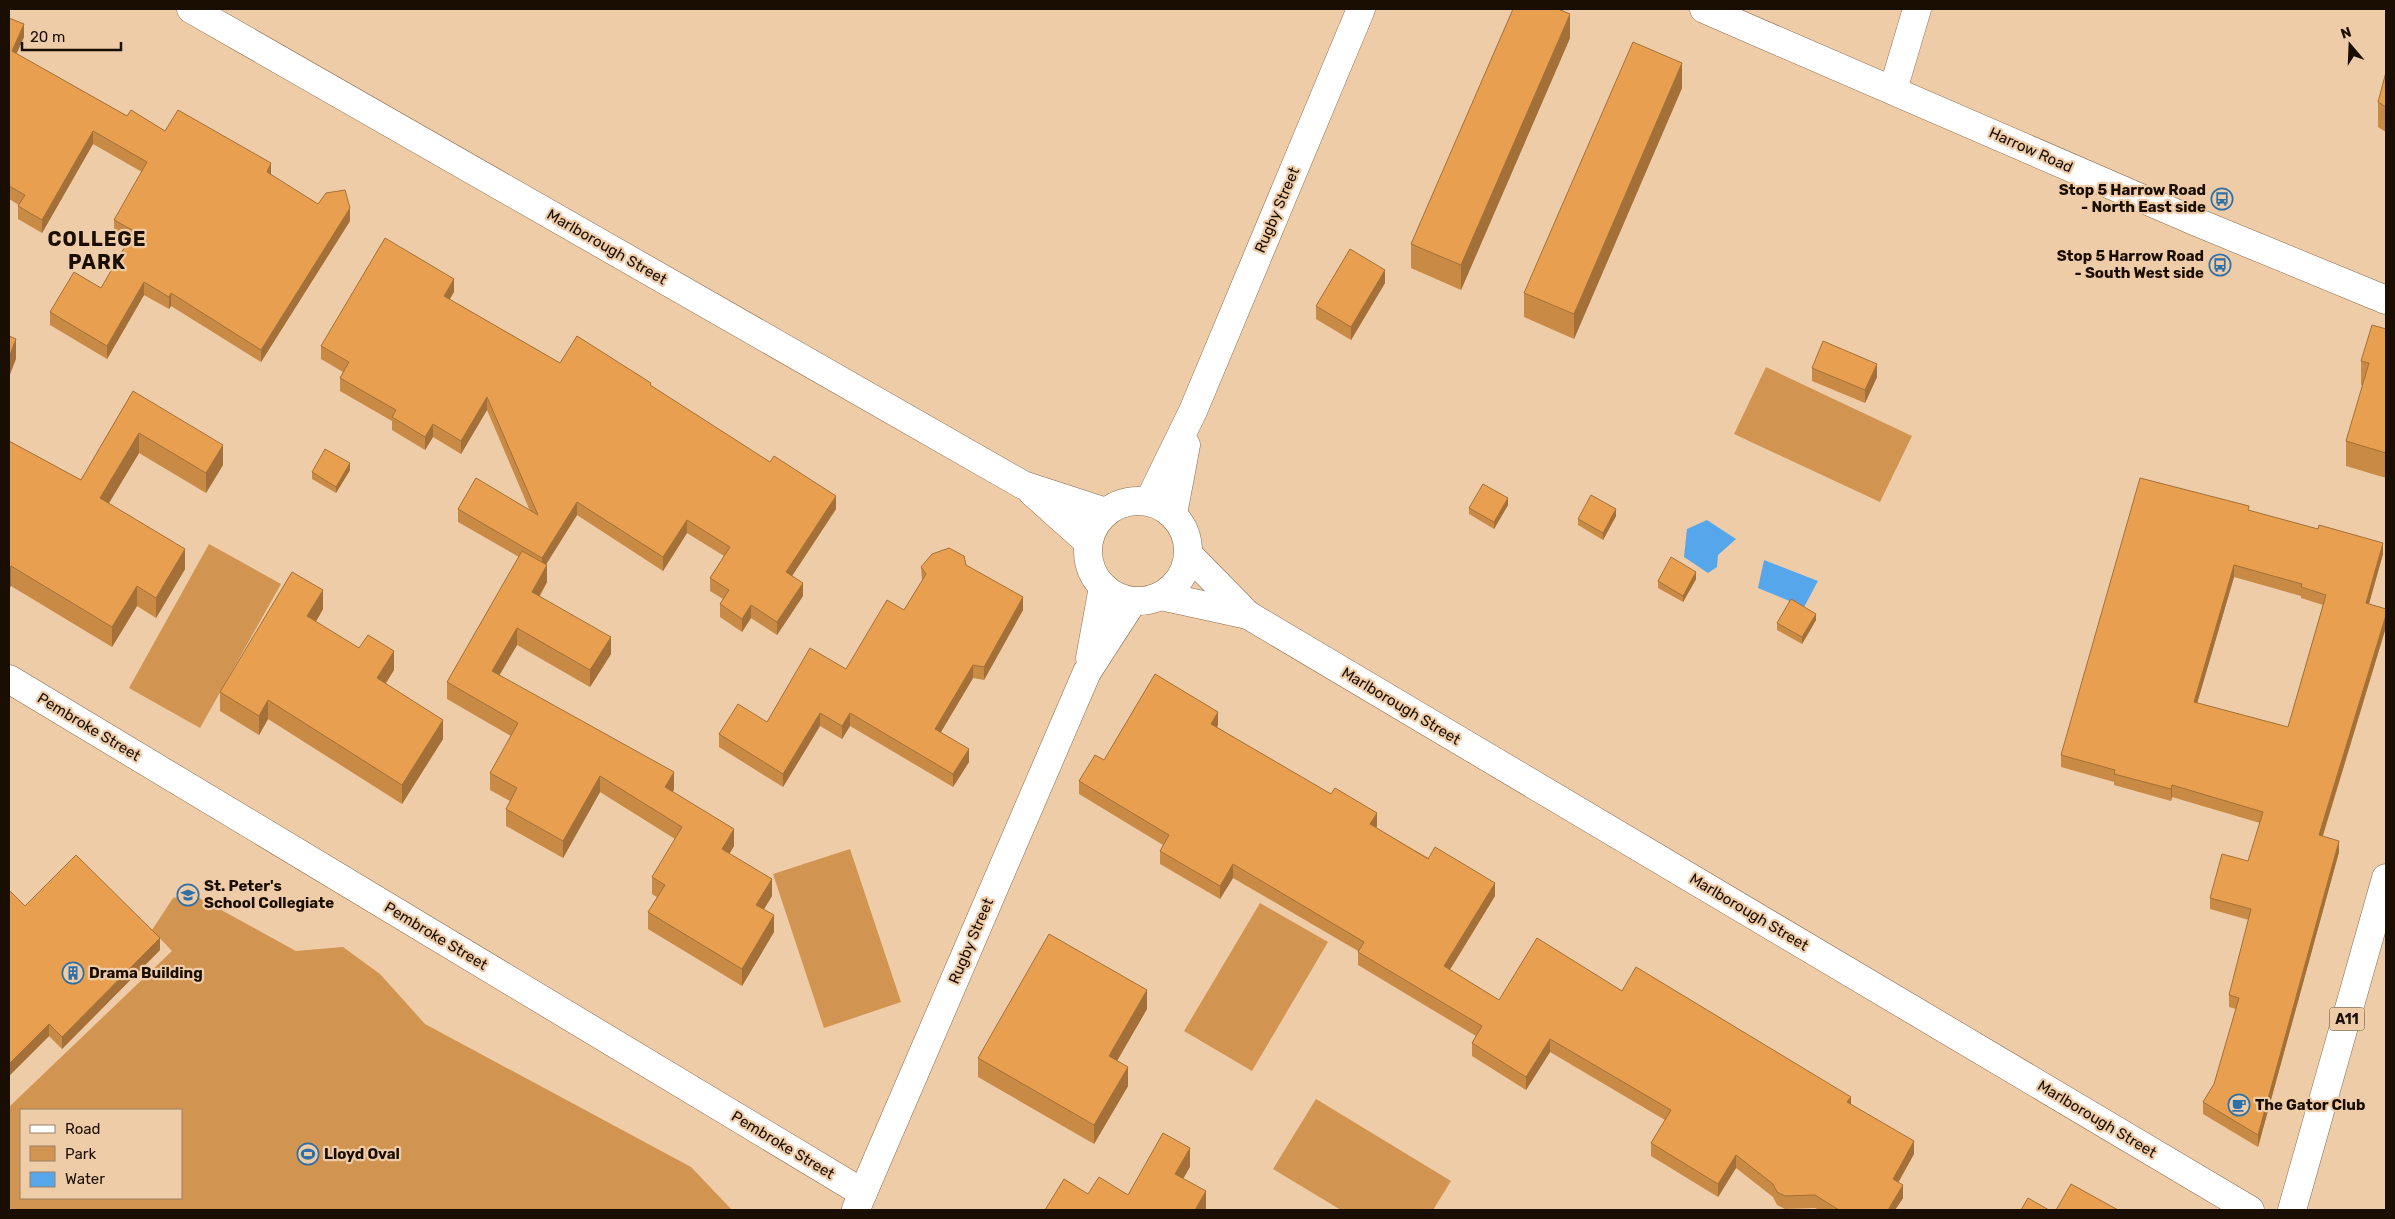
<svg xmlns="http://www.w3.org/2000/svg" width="2395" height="1219" viewBox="0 0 2395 1219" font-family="Rubik,sans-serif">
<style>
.green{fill:#d19451;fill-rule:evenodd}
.water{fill:#56a6eb}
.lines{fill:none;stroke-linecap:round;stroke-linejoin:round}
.street-casing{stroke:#8a6b4a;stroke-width:29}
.secondary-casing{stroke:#8a6b4a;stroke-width:29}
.primary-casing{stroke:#8a6b4a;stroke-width:29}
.street{stroke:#fff;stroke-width:28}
.secondary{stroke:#fff;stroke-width:28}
.primary{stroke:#fff;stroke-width:28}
.wall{fill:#c88a45;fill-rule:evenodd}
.shaded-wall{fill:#a27038}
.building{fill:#e8a050;stroke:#a27038;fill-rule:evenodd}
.labels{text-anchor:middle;stroke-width:4.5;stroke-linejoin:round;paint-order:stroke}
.shield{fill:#efcca8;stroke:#5a4734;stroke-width:1}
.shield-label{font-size:14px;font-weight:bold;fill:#1a0e03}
.street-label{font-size:15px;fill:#1a0e03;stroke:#efcca8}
.poi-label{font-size:15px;font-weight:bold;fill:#1a0e03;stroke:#efcca8;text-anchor:start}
.district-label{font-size:20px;font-weight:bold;letter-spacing:1px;fill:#1a0e03;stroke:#efcca8}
</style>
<rect width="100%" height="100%" fill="#efcca8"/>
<!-- green -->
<g class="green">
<path d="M1766 367 1912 436 1880 502 1734 434Z"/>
<path d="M209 544 281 584 200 728 129 688Z"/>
<path d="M850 849 901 1002 824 1028 773 874Z"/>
<path d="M192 894 296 951 343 947 380 974 425 1024 691 1167 732 1210H9V1107L172 951 152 930 173 898ZM21 1110H181V1198H21Z"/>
<path d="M1260 903 1328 942 1252 1071 1184 1031Z"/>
<path d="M1316 1099 1451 1181 1433 1210H1341L1273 1169Z"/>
</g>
<!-- water -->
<g class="water">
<path d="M1707 520 1736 539 1718 555 1717 567 1708 573 1684 557 1687 529Z"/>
<path d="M1764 560 1818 581 1804 607 1758 588Z"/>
</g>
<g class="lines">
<!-- street casing -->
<g class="street-casing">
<g id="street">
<path d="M191 9 1023 485 1106 512"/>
<path d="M1893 90 1917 9"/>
<path d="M1032 492 1088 542"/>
<circle cx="1138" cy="551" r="50"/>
<path d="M1149 501 1193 411 1361 9"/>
<path d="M1173 514 1186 445"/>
<path d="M1189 555 1248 615 2250 1210"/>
<path d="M1161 596 1248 615"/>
<path d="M1090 658 1103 587"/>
<path d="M9 679 863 1193"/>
<path d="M856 1209 1087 672 1133 601"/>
</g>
</g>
<!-- secondary casing -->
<g class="secondary-casing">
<path id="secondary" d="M1704 9 2194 221 2386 300"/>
</g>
<!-- primary casing -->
<g class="primary-casing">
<path id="primary" d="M2292 1210 2386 878"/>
</g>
<!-- street -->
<use href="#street" class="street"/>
<!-- secondary -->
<use href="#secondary" class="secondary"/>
<!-- primary -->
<use href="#primary" class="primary"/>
</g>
<!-- wall -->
<g class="wall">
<path d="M9 18 24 37 16 54 127 116 165 131 271 175 318 204 350 221 261 362 171 306 169 309 144 295 107 359 50 325V312L101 288 129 241 114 233V220L142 172 93 144 42 233 18 219V206L19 205 9 199Z"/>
<path d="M1570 38 1461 290 1411 268V244Z"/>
<path d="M2386 72V132L2378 127V102Z"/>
<path d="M1682 88 1574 339 1524 317V293Z"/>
<path d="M1385 283 1351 340 1316 319V306Z"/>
<path d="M454 292 449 299 560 363 651 386 836 509 792 576 803 596 777 635 751 618 742 632 720 617V604L723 599 710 591V578L724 556 687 533 663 571 577 515 546 564 547 582 540 596 611 654 590 687 517 645 499 675 674 789 673 792 734 846 729 854 772 896 764 909 774 932 742 986 648 929V912L657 897 652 894V877L675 839 600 792 563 858 506 826V809L510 801 490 790V773L511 736 447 699V682L519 557 458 522V509L530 511 487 410 461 454 433 437 425 450 392 430V421L340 391V378L343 372 321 359V346Z"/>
<path d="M2386 329V478L2346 466V441L2363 386 2361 385V361Z"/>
<path d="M1812 368 1877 377 1865 403 1812 381Z"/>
<path d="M133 391 223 465 206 493 139 453 109 503 185 569 156 618 137 606 112 647 11 586 9 441 81 480Z"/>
<path d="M350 470 336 493 312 479V472Z"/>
<path d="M1508 505 1494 529 1469 514V508Z"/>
<path d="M2249 510 2383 554 2369 604 2386 609V627L2323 836 2339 852 2258 1147 2203 1114V1102L2214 1084 2236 1009 2229 1007V995L2249 920 2210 909V898L2248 861 2260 823 2172 797 2171 801 2114 785V782L2061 767V755ZM2234 577 2301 596V598L2323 605 2288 727 2197 703Z"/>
<path d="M1616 516 1603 540 1578 525V519Z"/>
<path d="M966 565 1023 610 984 680 973 678 941 732 969 762 953 787 850 726 842 739 820 726 783 787 719 747V734L767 722 846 669 904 610 922 581 921 567Z"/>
<path d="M1696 579 1683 602 1658 588V581Z"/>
<path d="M323 609 316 622 394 670 386 683 443 739 402 804 268 719 259 735 220 711V692Z"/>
<path d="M1816 620 1802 644 1777 630V623Z"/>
<path d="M1218 725 1217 727 1377 826 1376 828 1495 896 1450 970 1499 1000 1622 991 1851 1104 1914 1154 1898 1182 1903 1198 1895 1210H1819L1815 1208 1785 1209 1777 1205 1773 1197 1736 1168 1718 1197 1651 1156V1143L1665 1120 1550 1052 1526 1090 1472 1056V1043L1476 1036 1358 965V951L1233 878 1220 899 1160 864V851L1163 845 1079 794V781L1104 760Z"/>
<path d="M9 890 25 906 160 950 62 1049 49 1036 9 1076Z"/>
<path d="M1147 1009 1117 1060 1128 1086 1094 1144 978 1077V1058Z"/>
</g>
<!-- shaded-wall -->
<g class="shaded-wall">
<path d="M1570 14V38L1461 290V265Z"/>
<path d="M24 24V37L12 64V51Z"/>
<path d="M1682 63V88L1574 339V314Z"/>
<path d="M93 131V144L42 233V220Z"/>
<path d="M271 163V176L267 172Z"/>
<path d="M350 208V221L261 362V350Z"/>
<path d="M1385 270V283L1351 340V327Z"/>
<path d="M454 279V292L444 309V296Z"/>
<path d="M144 282V295L107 359V346Z"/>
<path d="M171 293V306L169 309V297Z"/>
<path d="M16 339V359L9 377V357Z"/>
<path d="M1877 364V377L1865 403V390Z"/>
<path d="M487 397V410L461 454V441Z"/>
<path d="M433 424V437L425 450V437Z"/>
<path d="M139 433V453L100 518V498Z"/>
<path d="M223 445V465L206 493V473Z"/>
<path d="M350 463V470L336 493V487Z"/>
<path d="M836 496V509L786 585V572Z"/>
<path d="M1508 498V505L1494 529V522Z"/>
<path d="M577 502V515L542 571V558Z"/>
<path d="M1616 509V516L1603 540V533Z"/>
<path d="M687 520V533L663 571V557Z"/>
<path d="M2383 543V554L2366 614V603Z"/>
<path d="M185 549V569L156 618V598Z"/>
<path d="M547 565V582L532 608V592Z"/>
<path d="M2234 565V577L2194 714V702Z"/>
<path d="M11 566V586L9 590V570Z"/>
<path d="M1696 572V579L1683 602V596Z"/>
<path d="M803 583V596L777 635V622Z"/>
<path d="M137 586V606L112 647V627Z"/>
<path d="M323 590V609L307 636V616Z"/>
<path d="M1023 597V610L984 680V667Z"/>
<path d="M751 605V618L742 632V619Z"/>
<path d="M1816 614V620L1802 644V637Z"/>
<path d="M2386 615V627L2319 847V835Z"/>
<path d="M517 628V645L492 688V671Z"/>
<path d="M611 637V654L590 687V670Z"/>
<path d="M394 651V670L377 697V678Z"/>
<path d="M973 665V678L935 742V729Z"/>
<path d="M268 700V719L259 735V716Z"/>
<path d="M1218 712V725L1211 737V724Z"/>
<path d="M820 713V726L783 787V774Z"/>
<path d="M850 713V726L842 739V726Z"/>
<path d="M443 720V739L402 804V785Z"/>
<path d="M969 749V762L953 787V774Z"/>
<path d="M674 772V789L665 804V787Z"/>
<path d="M600 776V792L563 858V841Z"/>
<path d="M2172 785V797L2171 801V789Z"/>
<path d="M1377 813V826L1370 837V824Z"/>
<path d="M734 829V846L722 866V849Z"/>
<path d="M2339 841V852L2258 1147V1135Z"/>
<path d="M1233 864V878L1220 899V886Z"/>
<path d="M772 879V896L756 922V905Z"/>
<path d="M1495 883V896L1444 979V966Z"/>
<path d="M774 915V932L742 986V969Z"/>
<path d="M160 938V950L62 1049V1037Z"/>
<path d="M1147 990V1009L1109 1075V1056Z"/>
<path d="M49 1024V1036L9 1076V1064Z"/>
<path d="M1550 1039V1052L1526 1090V1077Z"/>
<path d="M1128 1067V1086L1094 1144V1125Z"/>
<path d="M1851 1097V1110L1847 1102Z"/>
<path d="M1914 1141V1154L1893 1192V1179Z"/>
<path d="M1190 1148V1167L1175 1193V1174Z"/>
<path d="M1736 1155V1168L1718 1197V1184Z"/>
<path d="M1903 1185V1198L1895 1210H1888Z"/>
<path d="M1206 1191V1210H1195Z"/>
</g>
<!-- building -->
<g class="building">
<path d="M1513 9H1558L1570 14 1461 265 1411 244Z"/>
<path d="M9 18 24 24 12 51 127 116 131 110 165 131 178 110 271 163 267 172 318 204 326 193 345 190 350 208 261 350 171 293 169 297 144 282 107 346 50 312 74 272 101 288 134 231 114 220 147 162 93 131 42 220 18 206 25 195 9 186Z"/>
<path d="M1633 42 1682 63 1574 314 1524 293Z"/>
<path d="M2386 72V107L2378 102Z"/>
<path d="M385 238 454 279 444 296 560 363 577 336 651 383 650 385 770 462 774 456 836 496 786 572 803 583 777 622 751 605 742 619 720 604 729 590 710 578 730 547 687 520 663 557 577 502 542 558 458 509 476 478 538 515 487 397 461 441 433 424 425 437 392 417 396 410 340 378 349 362 321 346Z"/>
<path d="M1350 249 1385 270 1351 327 1316 306Z"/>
<path d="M2372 325 2386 329V453L2346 441 2369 363 2361 361Z"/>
<path d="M9 336 16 339 9 357Z"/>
<path d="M1823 341 1877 364 1865 390 1812 368Z"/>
<path d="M133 391 223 445 206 473 139 433 100 498 185 549 156 598 137 586 112 627 11 566 9 570V441L81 480Z"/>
<path d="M325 449 350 463 336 487 312 472Z"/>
<path d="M2140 478 2249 506 2248 510 2318 529 2319 525 2383 543 2366 603 2386 609V615L2319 835 2339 841 2258 1135 2203 1102 2214 1084 2239 998 2229 995 2251 909 2210 898 2222 854 2248 861 2263 812 2172 785 2171 789 2114 774 2115 770 2061 755ZM2234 565 2302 584 2301 587 2326 595 2288 727 2194 702Z"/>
<path d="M1483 484 1508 498 1494 522 1469 508Z"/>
<path d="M1591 495 1616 509 1603 533 1578 519Z"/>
<path d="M949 548 964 556 966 565 1023 597 984 667 973 665 935 729 969 749 953 774 850 713 842 726 820 713 783 774 719 734 738 704 767 722 810 648 846 669 887 600 904 610 926 574 921 567 932 554Z"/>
<path d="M522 551 547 565 532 592 611 637 590 670 517 628 492 671 674 772 665 787 734 829 722 849 772 879 756 905 774 915 742 969 648 912 665 885 652 877 682 827 600 776 563 841 506 809 517 788 490 773 518 723 447 682Z"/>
<path d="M1671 557 1696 572 1683 596 1658 581Z"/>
<path d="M292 572 323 590 307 616 359 648 368 635 394 651 377 678 443 720 402 785 268 700 259 716 220 692Z"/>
<path d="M1791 599 1816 614 1802 637 1777 623Z"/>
<path d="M1155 674 1218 712 1211 724 1331 794 1335 788 1377 813 1370 824 1428 859 1435 847 1495 883 1444 966 1499 1000 1537 938 1622 991 1636 967 1851 1097 1847 1102 1914 1141 1893 1179 1903 1185 1888 1210H1839L1815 1195 1785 1196 1777 1192 1773 1184 1736 1155 1718 1184 1651 1143 1671 1110 1550 1039 1526 1077 1472 1043 1482 1026 1358 952 1364 942 1233 864 1220 886 1160 851 1169 835 1079 781 1095 755 1104 760Z"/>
<path d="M76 855 160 938 62 1037 49 1024 9 1064V890L25 906Z"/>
<path d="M1049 934 1147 990 1109 1056 1128 1067 1094 1125 978 1058Z"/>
<path d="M1163 1133 1190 1148 1175 1174 1206 1191 1195 1210H1045L1064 1179 1088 1194 1099 1177 1128 1195Z"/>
<path d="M2071 1184 2118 1210H2056Z"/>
<path d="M2028 1198 2049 1210H2021Z"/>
</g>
<!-- icons -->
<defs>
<g id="bus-ring" transform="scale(1.125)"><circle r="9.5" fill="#efcca8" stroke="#2f70a6" stroke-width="1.5"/><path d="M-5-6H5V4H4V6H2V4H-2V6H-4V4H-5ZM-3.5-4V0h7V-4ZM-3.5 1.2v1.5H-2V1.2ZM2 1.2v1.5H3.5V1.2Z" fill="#2f70a6"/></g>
<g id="school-ring" transform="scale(1.125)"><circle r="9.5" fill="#efcca8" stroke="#2f70a6" stroke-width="1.5"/><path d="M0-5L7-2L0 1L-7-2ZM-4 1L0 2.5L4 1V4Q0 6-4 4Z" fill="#2f70a6"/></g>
<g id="building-ring" transform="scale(1.125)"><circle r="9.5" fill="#efcca8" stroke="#2f70a6" stroke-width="1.5"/><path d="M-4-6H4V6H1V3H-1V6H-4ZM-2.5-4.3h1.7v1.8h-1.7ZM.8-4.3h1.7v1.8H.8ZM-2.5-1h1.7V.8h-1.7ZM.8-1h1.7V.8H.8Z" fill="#2f70a6"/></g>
<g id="cafe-ring" transform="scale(1.125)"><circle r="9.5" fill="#efcca8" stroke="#2f70a6" stroke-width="1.5"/><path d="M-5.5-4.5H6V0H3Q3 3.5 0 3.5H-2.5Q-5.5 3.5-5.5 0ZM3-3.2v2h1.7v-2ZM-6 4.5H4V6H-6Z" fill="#2f70a6"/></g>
<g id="stadium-ring" transform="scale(1.125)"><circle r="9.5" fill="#efcca8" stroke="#2f70a6" stroke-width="1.5"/><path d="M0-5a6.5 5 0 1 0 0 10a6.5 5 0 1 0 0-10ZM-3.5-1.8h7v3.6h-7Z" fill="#2f70a6"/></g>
</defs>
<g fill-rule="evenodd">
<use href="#bus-ring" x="2222" y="199"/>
<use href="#bus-ring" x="2220" y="265"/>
<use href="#school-ring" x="188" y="895"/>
<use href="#building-ring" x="73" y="973"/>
<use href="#cafe-ring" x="2239" y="1105"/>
<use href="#stadium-ring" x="308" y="1154"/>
</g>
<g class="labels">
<!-- shield labels -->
<rect class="shield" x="2329.5" y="1007.5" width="35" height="23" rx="4"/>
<g class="shield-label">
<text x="2347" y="1024">A11</text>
</g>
<!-- street labels -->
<g class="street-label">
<text transform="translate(2031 150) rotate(24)" y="5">Harrow Road</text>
<text transform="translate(1277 210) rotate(-67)" y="5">Rugby Street</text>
<text transform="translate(607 247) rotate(30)" y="5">Marlborough Street</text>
<text transform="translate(1401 706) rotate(31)" y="5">Marlborough Street</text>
<text transform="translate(89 727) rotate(31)" y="5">Pembroke Street</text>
<text transform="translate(1749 912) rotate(31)" y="5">Marlborough Street</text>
<text transform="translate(436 936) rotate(31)" y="5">Pembroke Street</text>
<text transform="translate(971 941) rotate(-67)" y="5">Rugby Street</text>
<text transform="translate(2097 1119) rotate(31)" y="5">Marlborough Street</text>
<text transform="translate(783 1145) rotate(31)" y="5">Pembroke Street</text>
</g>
<!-- poi labels -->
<g class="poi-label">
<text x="2206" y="195" text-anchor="end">Stop 5 Harrow Road<tspan x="2206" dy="17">- North East side</tspan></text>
<text x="2204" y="261" text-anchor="end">Stop 5 Harrow Road<tspan x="2204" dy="17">- South West side</tspan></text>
<text x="204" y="891">St. Peter's<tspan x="204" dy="17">School Collegiate</tspan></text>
<text x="89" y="978">Drama Building</text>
<text x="2255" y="1110">The Gator Club</text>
<text x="324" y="1159">Lloyd Oval</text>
</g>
<!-- district labels -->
<g class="district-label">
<text x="97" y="246">COLLEGE<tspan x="97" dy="23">PARK</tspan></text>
</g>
</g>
<!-- border -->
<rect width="2395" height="1219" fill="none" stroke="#1a0e03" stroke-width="20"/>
<!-- legend -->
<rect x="20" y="1109" width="162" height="90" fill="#efcca8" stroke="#9a8066"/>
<rect x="30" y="1125" width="25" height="8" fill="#ffffff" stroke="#9a8066"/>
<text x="65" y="1134" font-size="15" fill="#1a0e03">Road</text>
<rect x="30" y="1146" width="25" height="15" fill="#d19451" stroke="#9a8066"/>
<text x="65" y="1159" font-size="15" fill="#1a0e03">Park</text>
<rect x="30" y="1172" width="25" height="15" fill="#56a6eb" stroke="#9a8066"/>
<text x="65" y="1184" font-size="15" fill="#1a0e03">Water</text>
<!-- north arrow -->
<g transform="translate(2350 45) rotate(341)" stroke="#efcca8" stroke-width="4" paint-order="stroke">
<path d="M0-4L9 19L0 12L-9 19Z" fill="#1a0e03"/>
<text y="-8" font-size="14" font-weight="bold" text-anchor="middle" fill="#1a0e03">N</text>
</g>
<!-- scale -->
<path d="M22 42v8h99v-8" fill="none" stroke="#1a0e03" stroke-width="2.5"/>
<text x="30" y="42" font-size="15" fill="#1a0e03" stroke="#efcca8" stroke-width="4" paint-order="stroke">20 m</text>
</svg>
